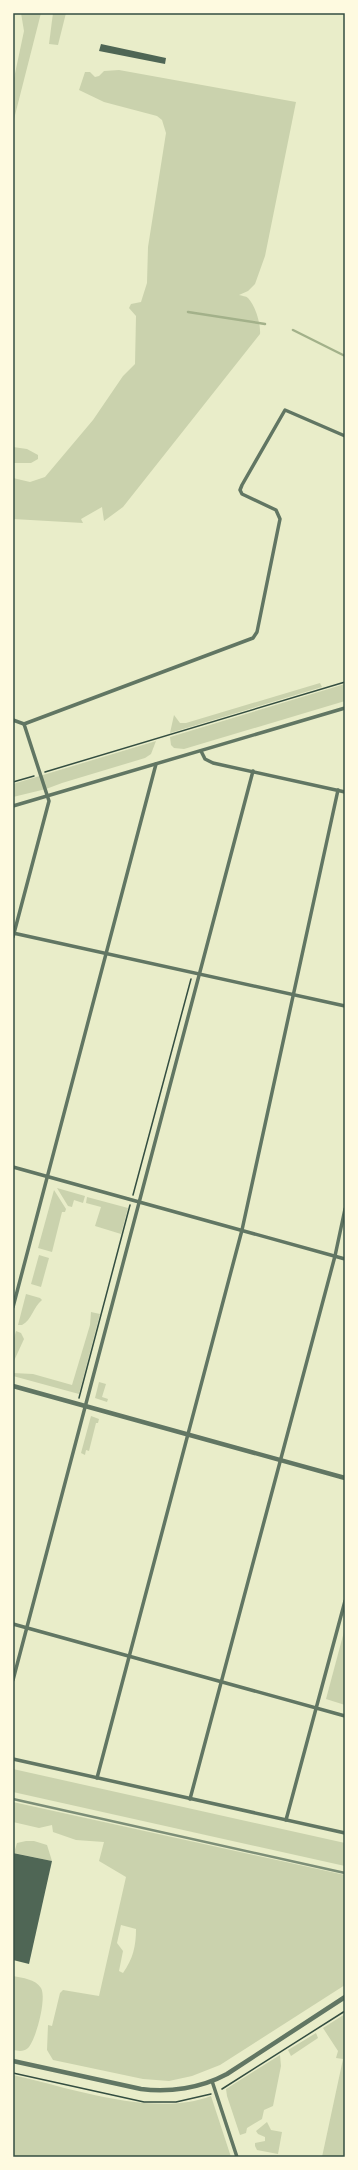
<svg xmlns="http://www.w3.org/2000/svg" width="358" height="2170" viewBox="0 0 358 2170" font-family="'Archivo Narrow',sans-serif">
<style>
.green{fill:#cad2ad;fill-rule:evenodd}
.lines{fill:none;stroke-linecap:round;stroke-linejoin:round}
.stream{stroke:#a3b18a;stroke-width:2.5}
.building{fill:#4f6655}
.path{stroke:#344e41;stroke-width:1.5}
.minor{stroke:#617663;stroke-width:3.5}
.tertiary{stroke:#617663;stroke-width:4.5}
.rail{stroke:#7c8e77;stroke-width:2.5}
.neatline{fill:none;stroke:#344e41;stroke-width:1.5}
</style>
<rect width="100%" height="100%" fill="#e9edc9"/>
<!-- green -->
<g class="green">
<path d="M21 13H41L13 123V83L24 31Z"/>
<path d="M53 13H66L58 45 49 44Z"/>
<path d="M119 70 296 102 265 256 255 284 248 291 239 295C242 296 246 296 248 298 255 305 261 324 260 334L123 507 104 521 102 507 81 519 83 523 13 519V478L30 482 45 477 93 420 123 376 135 364 136 316 129 308 131 304 141 302 147 283 148 247 166 133 162 120 157 116 104 102 79 90 85 72H90L95 77 99 76 104 71Z"/>
<path d="M13 447 27 449 38 455V459L31 463H13Z"/>
<path d="M320 683 322 687 170 733 174 715 180 723H186Z"/>
<path d="M345 684V701L184 749 174 748 171 745 170 737Z"/>
<path d="M156 741 151 754 145 758 62 783 46 789 13 797V784Z"/>
<path d="M57 1188 85 1196 83 1203 74 1200 72 1207 68 1206Z"/>
<path d="M54 1190 66 1209 65 1212H62L52 1252 38 1248Z"/>
<path d="M87 1197 128 1208 121 1234 95 1226 101 1207 86 1203Z"/>
<path d="M39 1255 49 1258 41 1287 31 1284Z"/>
<path d="M26 1294 40 1298 42 1300C33 1307 32 1320 22 1325H18Z"/>
<path d="M91 1312 100 1314 79 1394 13 1376V1373L33 1374 72 1385 90 1325Z"/>
<path d="M16 1331 21 1333 24 1339 13 1363V1342Z"/>
<path d="M99 1382 106 1384 102 1397 108 1399 107 1402 95 1398Z"/>
<path d="M91 1416 99 1419 98 1423H96L89 1451 86 1450 85 1455 81 1453Z"/>
<path d="M345 1628V1705L326 1699Z"/>
<path d="M13 1769 345 1843V1866L13 1792Z"/>
<path d="M13 1802 345 1875V1985L220 2065 192 2076 169 2081 143 2079 53 2060 47 2050 48 2025 52 2026 60 1993 63 1990 99 1996 126 1877 99 1861 104 1842 76 1840 53 1832 52 1825 39 1828 13 1822ZM121 1925 136 1929C136 1946 133 1959 123 1973L119 1971 123 1951 117 1943Z"/>
<path d="M26 1841H34L47 1845 52 1861 14 1853 17 1843Z"/>
<path d="M13 1976C23 1978 35 1979 41 1988 47 1998 36 2040 28 2048 23 2052 19 2051 13 2050Z"/>
<path d="M345 2014V2157H322L343 2059 336 2058 338 2051 323 2028Z"/>
<path d="M316 2033 318 2038 291 2056 288 2050Z"/>
<path d="M280 2055 281 2066 273 2106 264 2110 262 2119 247 2128 246 2133 240 2135 227 2096 226 2089Z"/>
<path d="M13 2075C71 2088 154 2118 211 2096L231 2157H13Z"/>
<path d="M267 2122 271 2130 282 2132 278 2154 257 2150 255 2146V2143L265 2141V2137L258 2134 256 2131Z"/>
</g>
<g class="lines">
<!-- stream -->
<g class="stream">
<path d="M188 312 265 324"/>
<path d="M293 330 345 356"/>
</g>
</g>
<!-- building -->
<g class="building">
<path d="M101 44 166 58 165 64 99 51Z"/>
<path d="M13 1853 52 1861 29 1964 13 1960Z"/>
</g>
<g class="lines">
<!-- path -->
<g class="path">
<path d="M45 772 345 682"/>
<path d="M13 782 34 776"/>
<path d="M133 1195 191 979"/>
<path d="M79 1398 130 1205"/>
<path d="M13 2073 144 2102H176L211 2094"/>
<path d="M222 2089 345 2011"/>
</g>
<!-- minor -->
<g class="minor">
<path d="M13 720 24 724"/>
<path d="M201 751 205 759 213 763 345 792"/>
<path d="M13 806 345 708"/>
<path d="M13 933 345 1006"/>
<path d="M13 937 49 801 24 724 253 638 257 632 280 519 276 510 242 494 240 490 242 485 285 410 345 436"/>
<path d="M13 1167 345 1259"/>
<path d="M13 1307 156 764"/>
<path d="M13 1624 345 1716"/>
<path d="M13 1680 253 771"/>
<path d="M13 1759 345 1833"/>
<path d="M97 1778 242 1230 338 790"/>
<path d="M190 1799 335 1256 345 1209"/>
<path d="M286 1820 345 1601"/>
<path d="M212 2081 237 2157"/>
</g>
<!-- tertiary -->
<g class="tertiary">
<path d="M13 1386 345 1478"/>
<path d="M13 2061 141 2089C169 2093 201 2088 227 2074L345 1997"/>
</g>
<!-- rail -->
<path class="rail" d="M13 1799 345 1873"/>
</g>
<!-- border -->
<rect width="358" height="2170" fill="none" stroke="#fefae0" stroke-width="28"/>
<rect x="14" y="14" width="330" height="2142" class="neatline"/>
</svg>
